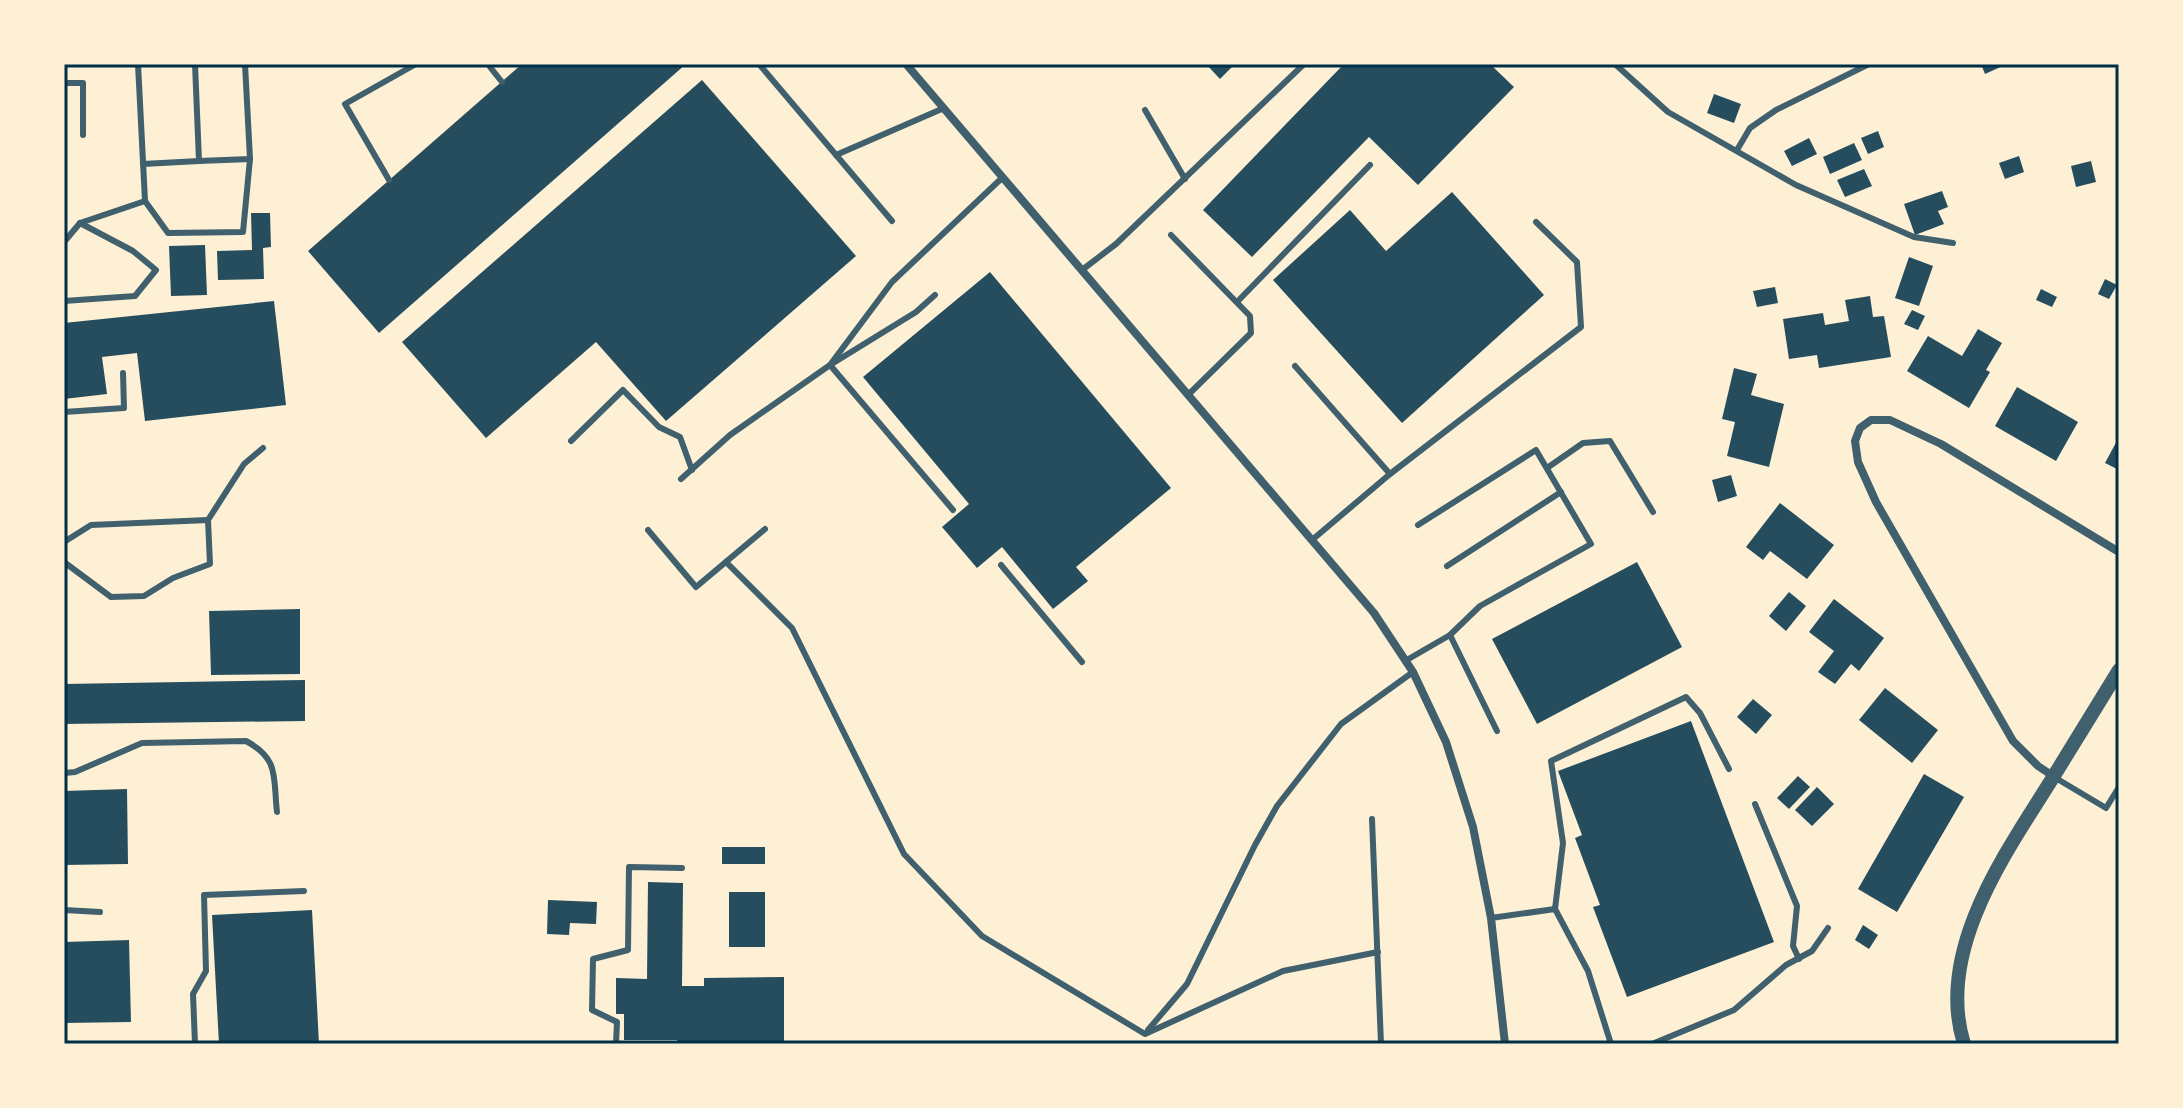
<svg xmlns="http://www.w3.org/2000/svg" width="2183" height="1108" viewBox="0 0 2183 1108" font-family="Roboto,sans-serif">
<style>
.building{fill:#264d5e}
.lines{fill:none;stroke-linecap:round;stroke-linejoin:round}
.service{stroke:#3f606c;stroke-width:6}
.minor{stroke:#3f606c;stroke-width:8}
.tertiary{stroke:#3f606c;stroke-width:14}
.neatline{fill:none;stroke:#003049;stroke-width:3}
</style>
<rect width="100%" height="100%" fill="#fdf0d5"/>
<!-- building -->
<g class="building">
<path d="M522 64H686L379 333 308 251Z"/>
<path d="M1206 64H1235L1220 79Z"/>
<path d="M1344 64H1495L1492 66 1514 87 1418 185 1369 137 1252 257 1203 210Z"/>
<path d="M1981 64H2007L1985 74Z"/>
<path d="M702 80 856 256 666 421 596 342 486 438 402 342Z"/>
<path d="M1714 94 1741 104 1734 123 1707 113Z"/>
<path d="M1878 131 1884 147 1868 154 1861 138Z"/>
<path d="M1809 138 1817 154 1792 166 1784 151Z"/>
<path d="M1854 143 1862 160 1830 174 1823 157Z"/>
<path d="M2019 156 2024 172 2005 179 1999 163Z"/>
<path d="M2091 161 2096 182 2076 187 2071 166Z"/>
<path d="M1864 169 1872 186 1845 197 1837 180Z"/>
<path d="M1942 191 1948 207 1938 211 1944 224 1915 235 1904 204Z"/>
<path d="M1452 192 1544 295 1402 423 1273 280 1350 210 1386 251Z"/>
<path d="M251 213H270L271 247 263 248 264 279 218 280 217 251 252 250Z"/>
<path d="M205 245 207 295 171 296 169 246Z"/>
<path d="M1909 257 1933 266 1919 306 1895 298Z"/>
<path d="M990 272 1171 488 1076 567 1088 581 1053 609 1002 547 977 568 942 527 969 504 863 377Z"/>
<path d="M2105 279 2117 285 2109 299 2098 294Z"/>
<path d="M1775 287 1778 303 1757 307 1753 291Z"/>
<path d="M2041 289 2057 297 2052 307 2036 300Z"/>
<path d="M1870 296 1873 317 1884 316 1891 357 1819 368 1817 355 1789 359 1783 319 1823 313 1825 325 1849 321 1845 300Z"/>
<path d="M274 301 286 405 145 421 137 353 102 357 107 394 64 399V323Z"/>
<path d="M1912 310 1925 316 1918 330 1904 324Z"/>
<path d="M1978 329 2002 343 1986 370 1990 372 1969 408 1907 371 1928 336 1962 356Z"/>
<path d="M1734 368 1757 374 1751 395 1784 404 1769 467 1727 456 1735 422 1722 419Z"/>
<path d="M2017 387 2078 422 2056 461 1995 426Z"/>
<path d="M2119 437V470L2105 463Z"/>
<path d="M1731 475 1737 496 1718 502 1712 480Z"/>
<path d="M1780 503 1834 545 1807 579 1770 551 1763 560 1746 547Z"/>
<path d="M1637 562 1682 647 1537 724 1492 639Z"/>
<path d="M1789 592 1806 606 1786 631 1769 616Z"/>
<path d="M1834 599 1884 638 1859 671 1851 664 1835 684 1818 672 1834 651 1809 632Z"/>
<path d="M300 609V674L211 675 209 611Z"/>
<path d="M305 680V721L64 724V684Z"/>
<path d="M1885 688 1938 730 1912 763 1859 720Z"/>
<path d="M1753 699 1772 715 1756 734 1737 717Z"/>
<path d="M1691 721 1774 942 1627 997 1593 907 1600 905 1575 838 1582 835 1558 771Z"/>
<path d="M1924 774 1964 797 1897 912 1858 889Z"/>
<path d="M1798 776 1810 787 1789 809 1777 798Z"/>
<path d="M1817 787 1834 804 1812 826 1795 810Z"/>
<path d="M127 789 128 864 64 865V791Z"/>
<rect x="722" y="847" width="43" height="17"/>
<path d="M648 882 683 883 682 986H704V978L784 977V1044H677V1040H624V1014H616V978L647 979Z"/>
<rect x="729" y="892" width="36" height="55"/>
<path d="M548 900 597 902 596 924 570 923 569 935 547 934Z"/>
<path d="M312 910 319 1044H219L212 915Z"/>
<path d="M1863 925 1878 935 1869 949 1855 940Z"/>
<path d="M129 940 131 1022 64 1023V942Z"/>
</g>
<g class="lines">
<!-- service -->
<g class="service">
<path d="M493 64 490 67 502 82"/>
<path d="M759 64 892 221"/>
<path d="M1615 64 1668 112 1796 185 1914 237 1953 243"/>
<path d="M64 83H83V135"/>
<path d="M1145 110 1185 179"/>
<path d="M1737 150 1750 128 1776 110 1869 64"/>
<path d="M836 155 944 108"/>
<path d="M199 161 250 159 245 64"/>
<path d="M143 164 199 161 195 64"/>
<path d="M389 180 345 104 416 64"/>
<path d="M145 201 168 233 243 232 250 159"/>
<path d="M1171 235 1250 316 1251 333 1188 395"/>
<path d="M64 242 80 223 145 201 138 64"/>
<path d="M1082 270 1116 244 1304 64"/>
<path d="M935 295 916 312 830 365 953 510"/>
<path d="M64 301 135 296 156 270 133 251 80 223"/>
<path d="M1237 302 1370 165"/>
<path d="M1295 366 1390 474"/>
<path d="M64 412 124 408 123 373"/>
<path d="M571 441 623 390 659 427 680 437 692 470"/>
<path d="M1547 468 1583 443 1610 441 1653 512"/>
<path d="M681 479 730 435 830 365 892 282 1003 177"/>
<path d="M208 520 244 464 263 448"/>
<path d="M1418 525 1536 450 1591 544 1480 606 1450 635"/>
<path d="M648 530 696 587 765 529"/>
<path d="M1312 540 1390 474 1581 327 1577 262 1536 222"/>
<path d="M64 542 91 525 208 520 210 564 173 578 144 596 111 597 64 562"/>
<path d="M726 562 792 628 904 854 982 936 1145 1034 1283 971 1378 952"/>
<path d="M1001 565 1082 662"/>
<path d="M1447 566 1561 492"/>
<path d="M1405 661 1450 635 1497 731"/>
<path d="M64 773 75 772 142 743 246 741C280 759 273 778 277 812"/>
<path d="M2054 777 2106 808 2119 787"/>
<path d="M1755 804 1797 906 1793 946 1799 959"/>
<path d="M1372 819 1381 1044"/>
<path d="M1555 909 1563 843 1551 761 1686 697 1700 713 1729 769"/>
<path d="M64 910 100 912"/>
<path d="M1491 918 1555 909 1588 971 1611 1044"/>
<path d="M1148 1030 1187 984 1255 845 1277 806 1341 724 1413 672"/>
<path d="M195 1044 193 994 206 971 204 895 304 891"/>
<path d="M616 1044 617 1022 592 1010 593 959 628 950 629 867 682 868"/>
<path d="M1652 1044 1734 1010 1786 965 1812 951 1828 928"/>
</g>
<!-- minor -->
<g class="minor">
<path d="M906 64 1374 613 1413 672 1446 742 1473 827 1491 918 1505 1044"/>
<path d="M2053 776 2038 766 2013 741 1876 502 1858 462 1855 441 1860 428 1871 420H1890L1941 444 2119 552"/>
</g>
<!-- tertiary -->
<path class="tertiary" d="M1964 1044C1935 951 2005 854 2052 779 2074 743 2097 706 2119 670"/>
</g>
<!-- border -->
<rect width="2183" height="1108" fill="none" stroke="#fdf0d5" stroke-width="132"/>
<rect x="66" y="66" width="2051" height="976" class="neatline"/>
</svg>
